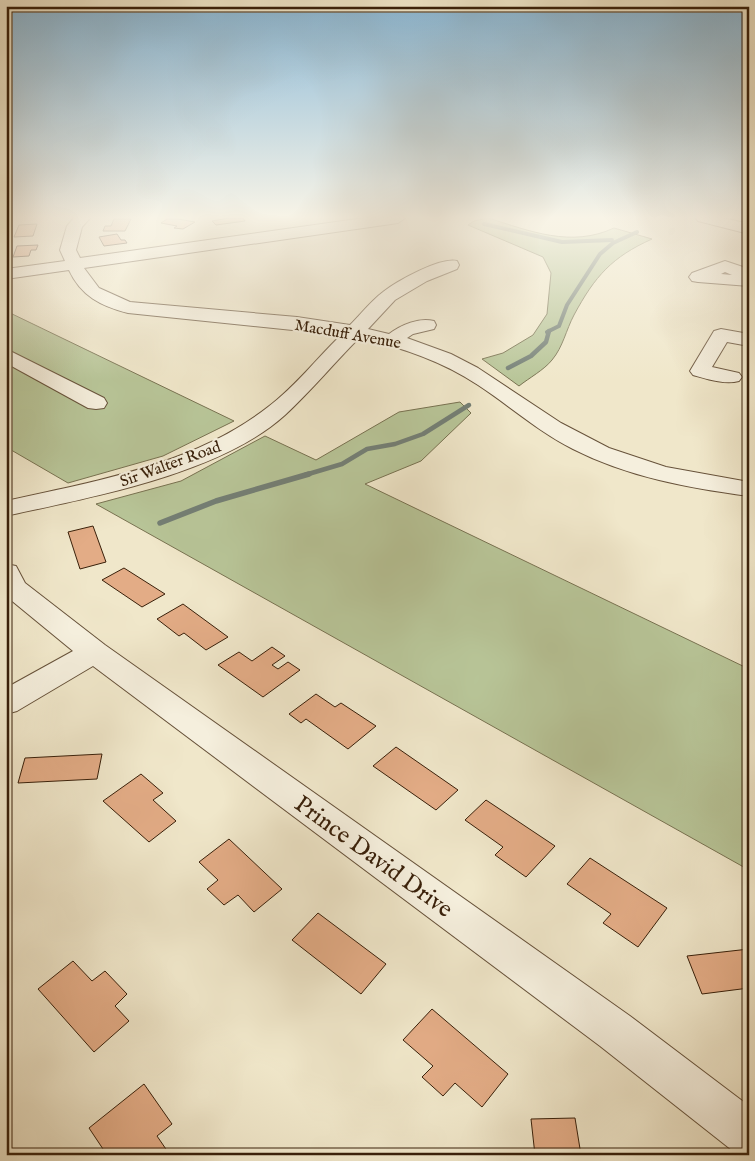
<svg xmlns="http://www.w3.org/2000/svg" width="755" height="1161" viewBox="0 0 755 1161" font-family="'IM FELL English',serif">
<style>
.green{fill:#b8c598;stroke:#787251}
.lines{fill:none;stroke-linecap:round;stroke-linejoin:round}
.stream-far2{stroke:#747f75;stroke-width:4}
.stream-far1{stroke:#747f75;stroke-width:4.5}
.stream{stroke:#747f75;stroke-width:5.5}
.building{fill:#e3ac86;stroke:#39200a}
.minor-casing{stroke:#67523a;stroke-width:2}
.minor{fill:#f5efdd;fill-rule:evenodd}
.labels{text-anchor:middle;stroke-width:4.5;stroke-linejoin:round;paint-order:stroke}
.far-street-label{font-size:16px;fill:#39200a;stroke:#f5efdd}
.near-street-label{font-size:24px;fill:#39200a;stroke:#f5efdd}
</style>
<rect width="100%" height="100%" fill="#f0e7ca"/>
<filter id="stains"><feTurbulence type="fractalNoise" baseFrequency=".004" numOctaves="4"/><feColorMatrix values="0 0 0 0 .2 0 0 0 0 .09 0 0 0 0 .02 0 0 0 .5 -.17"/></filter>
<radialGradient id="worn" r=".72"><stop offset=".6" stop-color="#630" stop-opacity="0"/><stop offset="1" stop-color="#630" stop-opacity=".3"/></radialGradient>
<!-- green -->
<g class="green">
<path d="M488 218C530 231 571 248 614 228L652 239C612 257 595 276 574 315 566 330 563 347 552 360 544 370 529 378 519 386L482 359 503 353 533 335 547 314 551 273 543 257 468 225 474 221Z"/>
<path d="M6 311 234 421 163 456 68 483 6 447Z"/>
<path d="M460 402 471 413 421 461 365 484 749 669V870L96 504 181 481 265 436 316 460 399 412Z"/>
</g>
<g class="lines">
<!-- stream-far2 -->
<g class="stream-far2">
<path d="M484 224 562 242 612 240"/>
<path d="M547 332 559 326 567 305 600 254 613 243 637 232"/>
</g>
<!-- stream-far1 -->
<g class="stream-far1">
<path d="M508 368 531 356 546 342 549 331"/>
<path d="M305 475 342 464 367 449 395 444 423 434 469 405"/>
</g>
<!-- stream -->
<path class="stream" d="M160 523 216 501 309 474"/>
</g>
<!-- building -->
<g class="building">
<path d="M229 218H243L245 221 216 225 212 221Z"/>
<path d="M114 219H131L125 231H103L105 226H111Z"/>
<path d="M167 219H178L195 222 183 229 174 228 177 226 161 223Z"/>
<path d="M37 224 33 236 14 237 19 225Z"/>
<path d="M117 234 121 240H125L127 243 104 246 99 237Z"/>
<path d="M38 245 36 250H31L29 256 13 257 17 246Z"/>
<path d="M93 526 106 562 80 569 68 532Z"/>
<path d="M124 568 165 594 142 607 102 580Z"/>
<path d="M183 604 228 637 206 650 184 633 179 636 157 619Z"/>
<path d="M272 647 285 656 272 665 278 669 288 662 300 670 263 697 218 665 239 652 252 661Z"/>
<path d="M316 694 335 707 341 703 376 726 348 749 306 719 301 723 289 714Z"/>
<path d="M396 747 458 790 436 810 373 766Z"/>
<path d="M102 754 97 779 18 783 25 758Z"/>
<path d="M141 774 163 793 153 800 176 821 149 842 103 801Z"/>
<path d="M486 800 555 846 526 877 495 855 503 847 465 820Z"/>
<path d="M229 839 282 889 254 912 238 895 224 905 207 889 218 880 199 862Z"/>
<path d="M590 858 667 908 638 947 603 923 611 914 567 884Z"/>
<path d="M318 913 386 964 361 994 292 940Z"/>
<path d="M749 949V988L702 994 687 956Z"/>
<path d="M73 961 92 981 105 971 127 994 115 1006 129 1021 94 1052 38 989Z"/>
<path d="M432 1009 508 1074 482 1107 455 1083 443 1096 422 1077 433 1066 403 1040Z"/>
<path d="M144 1084 172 1124 157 1136 170 1155H107L89 1128Z"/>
<path d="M575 1118 581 1155H535L531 1119Z"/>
</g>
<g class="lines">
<!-- minor casing -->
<g class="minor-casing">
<g id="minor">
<path d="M74 218H90L82 227 76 250 80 258 364 218H405L398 223 84 268 99 288 130 302 297 317 350 325C361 314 371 301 383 292 397 281 440 257 457 261L459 265 457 269 427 281 395 300 368 329 389 334C401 325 419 317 434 321L436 325 434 329 413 334 407 338 451 354 478 368 561 423 609 448 666 467 749 482V496C689 488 628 477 573 449 539 432 510 406 478 385 442 361 401 347 359 338 334 363 311 391 285 415 220 474 91 497 6 516V501C95 481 194 465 268 407 295 387 317 358 341 335L128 313C101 306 81 296 69 270L6 279V269L65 261 60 250 67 226Z"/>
<path d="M696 218H723L749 224V234L698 221Z"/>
<path d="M725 261 749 269V286L698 282 692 281 689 277 692 273ZM725 272 732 275 721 274Z"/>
<path d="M721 329 749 334V346L727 342 712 367 739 373 742 377 739 381C725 385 707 379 693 375L690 371 714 331Z"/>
<path d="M6 349 104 398 107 403 104 408 96 409 88 408 6 363Z"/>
<path d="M6 564 16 566 25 583 105 645 630 1016 749 1106V1155L733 1151 600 1046 93 666 17 711 6 714V688L73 651 6 596Z"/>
</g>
</g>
<!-- minor -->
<use href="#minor" class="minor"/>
</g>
<!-- sky -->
<linearGradient id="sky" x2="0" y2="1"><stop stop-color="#89b8d7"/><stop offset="0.57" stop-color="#f8f4e7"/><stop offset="1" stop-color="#f8f4e7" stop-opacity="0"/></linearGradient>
<rect width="755" height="381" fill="url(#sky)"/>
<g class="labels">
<!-- far-street labels -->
<g class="far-street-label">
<text transform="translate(348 333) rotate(10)" y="6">Macduff Avenue</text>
<text transform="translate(170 463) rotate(-20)" y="6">Sir Walter Road</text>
</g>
<!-- near-street labels -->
<g class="near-street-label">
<text transform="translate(374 856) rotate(36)" y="8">Prince David Drive</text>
</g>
</g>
<!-- margin -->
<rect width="755" height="1161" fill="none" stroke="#f0e7ca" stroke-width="25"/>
<rect x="8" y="8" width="740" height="1146" fill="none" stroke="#39200a" stroke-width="2.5"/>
<rect x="12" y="12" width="730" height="1136" fill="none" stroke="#39200a"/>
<rect width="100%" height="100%" filter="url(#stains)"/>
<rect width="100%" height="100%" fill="url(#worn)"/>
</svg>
